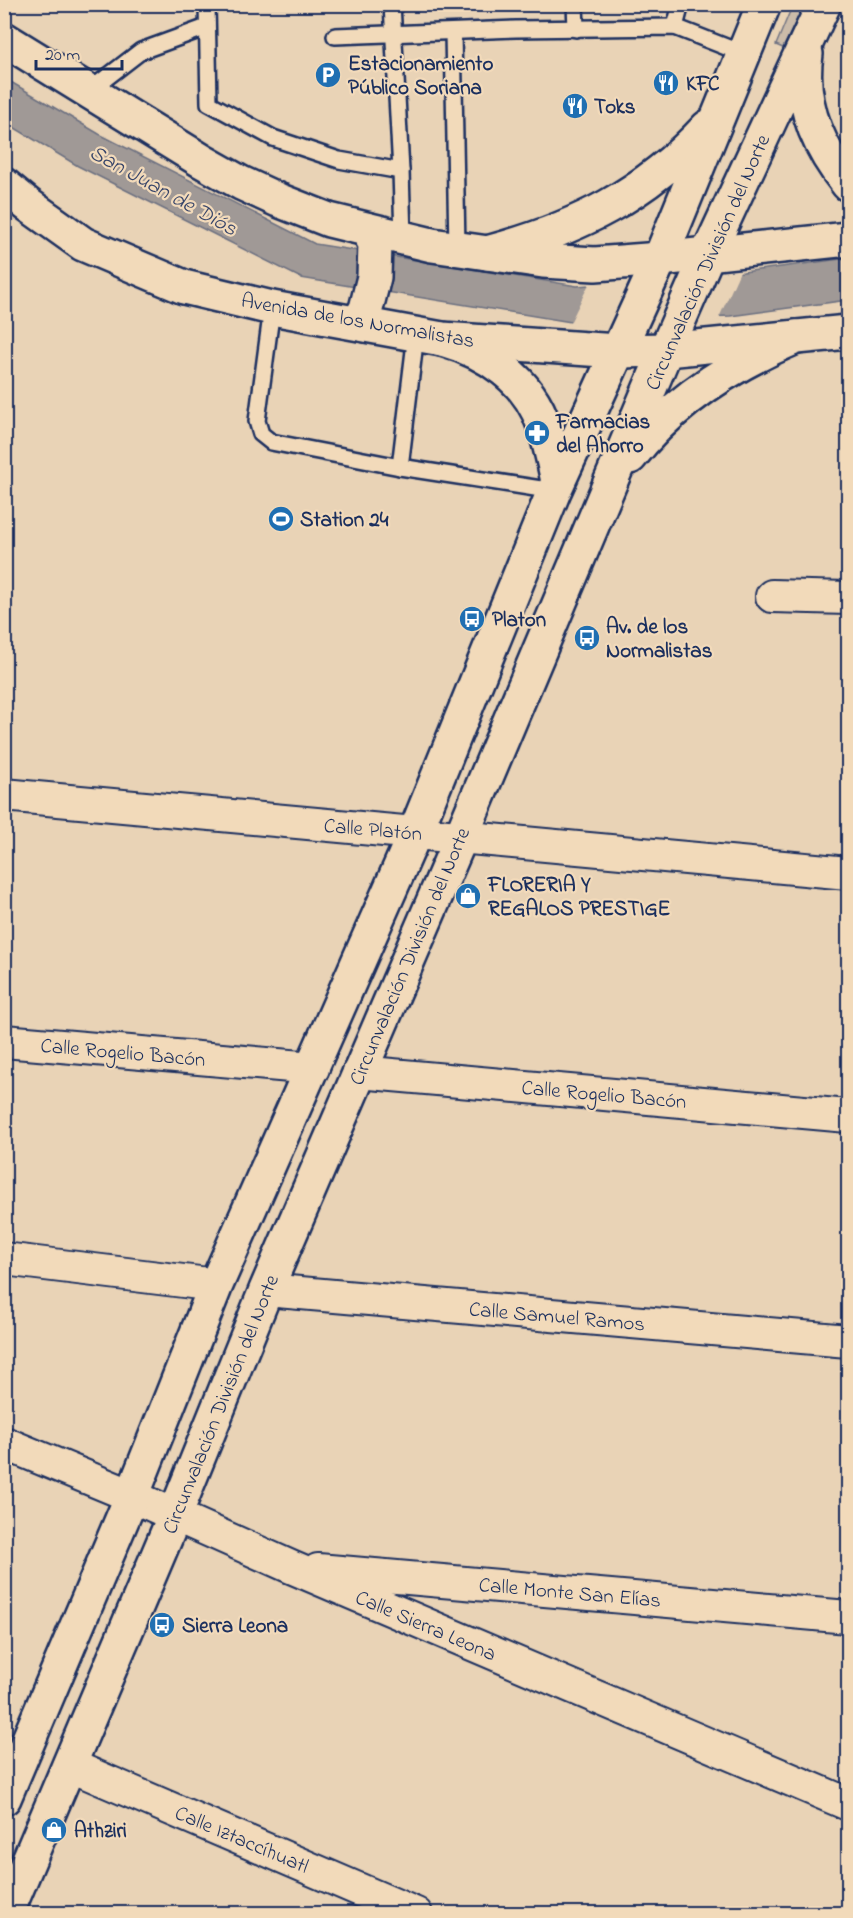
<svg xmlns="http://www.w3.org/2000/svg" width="853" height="1918" viewBox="0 0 853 1918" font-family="'Indie Flower',sans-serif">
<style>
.green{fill:#cbbba9;stroke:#737584;stroke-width:1.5}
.water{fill:#a09996;stroke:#6b6f80;stroke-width:1.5}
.pier{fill:#e9d3b6}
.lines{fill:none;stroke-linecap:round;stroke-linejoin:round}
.service-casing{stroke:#1b2f5e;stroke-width:20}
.minor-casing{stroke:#1b2f5e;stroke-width:36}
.tertiary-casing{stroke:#1b2f5e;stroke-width:38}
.primary-casing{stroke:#1b2f5e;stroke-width:38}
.service{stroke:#f2daba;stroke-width:15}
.minor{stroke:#f2daba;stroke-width:32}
.tertiary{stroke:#f2daba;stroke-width:33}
.primary{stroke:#f2daba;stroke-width:33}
.labels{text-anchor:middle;stroke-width:4.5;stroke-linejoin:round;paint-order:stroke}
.poi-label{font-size:21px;font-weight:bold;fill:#1b2f5e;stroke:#f2daba;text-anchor:start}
.street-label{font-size:21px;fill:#1b2f5e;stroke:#f2daba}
.water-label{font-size:22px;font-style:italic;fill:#364469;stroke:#f2daba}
</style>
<rect width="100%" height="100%" fill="#e9d3b6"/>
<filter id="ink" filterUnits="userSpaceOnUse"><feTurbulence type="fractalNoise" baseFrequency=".0167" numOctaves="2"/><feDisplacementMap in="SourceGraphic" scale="12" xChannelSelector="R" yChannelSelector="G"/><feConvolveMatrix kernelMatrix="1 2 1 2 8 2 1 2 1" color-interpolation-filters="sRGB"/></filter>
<g filter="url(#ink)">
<!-- green -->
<path class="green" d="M793 4 804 5 783 48 776 45Z"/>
<!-- water -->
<path class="water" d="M4 78 99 134 315 244 577 286 743 272 848 258V300L730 316 571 322 301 278 78 166 5 122Z"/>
<!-- pier -->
<path class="pier" d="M741 269 718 320 569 325 590 282Z"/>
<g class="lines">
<!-- service casing -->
<g class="service-casing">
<g id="service">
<path d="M207 4 209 103 273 138 339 160 401 171"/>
<path d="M392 4 401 171 403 238"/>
<path d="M575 4 576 29"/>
<path d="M675 27 681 4"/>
<path d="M453 32 457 248"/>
<path d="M335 36 516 29 675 27 744 54"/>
<path d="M89 91 141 51 207 27"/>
<path d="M272 308 257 421 261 434 271 442 400 467 554 491"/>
<path d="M400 467 416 334"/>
</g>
</g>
<!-- minor casing -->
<g class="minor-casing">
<g id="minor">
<path d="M772 596 848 598"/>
<path d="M4 795 848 873"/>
<path d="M4 1041 313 1068"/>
<path d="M359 1072 848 1116"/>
<path d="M4 1259 216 1285"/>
<path d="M266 1290 848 1341"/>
<path d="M4 1443 132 1496 291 1567 848 1804"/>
<path d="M318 1570 848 1617"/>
<path d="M69 1765 416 1914"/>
</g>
</g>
<!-- tertiary casing -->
<g class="tertiary-casing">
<g id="tertiary">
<path d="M4 39 202 161 241 183 278 200 329 220 403 238 432 245 543 261 595 264 660 259 848 239"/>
<path d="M4 185 27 204 83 244 184 287 272 308 442 339 617 351 666 350 848 332"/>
<path d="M358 323 366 309 374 277 375 244 368 230"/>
</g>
</g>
<!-- primary casing -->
<g class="primary-casing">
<g id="primary">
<path d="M806 54C799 103 818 147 848 184"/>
<path d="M487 253C577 229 645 195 708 127"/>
<path d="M442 339C487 352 529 379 544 426 550 444 554 463 558 481"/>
<path d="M630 457C673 401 732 364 796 337"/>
<path d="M4 1798 132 1496 216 1285 415 833 554 491 660 259 764 4"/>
<path d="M6 1914 175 1515 266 1290 461 837 666 350 708 254 824 4"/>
</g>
</g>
<!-- service -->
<use href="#service" class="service"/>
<!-- minor -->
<use href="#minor" class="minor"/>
<!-- tertiary -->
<use href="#tertiary" class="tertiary"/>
<!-- primary -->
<use href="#primary" class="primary"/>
</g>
</g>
<!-- icons -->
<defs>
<g id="parking-disc" transform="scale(1.35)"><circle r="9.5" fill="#1f6fb2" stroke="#f2daba"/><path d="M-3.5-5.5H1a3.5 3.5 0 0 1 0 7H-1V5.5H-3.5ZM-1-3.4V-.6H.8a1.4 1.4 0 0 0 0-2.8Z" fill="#fff"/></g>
<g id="restaurant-disc" transform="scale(1.35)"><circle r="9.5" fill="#1f6fb2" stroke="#f2daba"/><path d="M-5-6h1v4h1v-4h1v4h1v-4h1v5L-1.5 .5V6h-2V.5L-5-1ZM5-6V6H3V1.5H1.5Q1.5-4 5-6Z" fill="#fff"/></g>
<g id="pharmacy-disc" transform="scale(1.35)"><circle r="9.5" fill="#1f6fb2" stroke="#f2daba"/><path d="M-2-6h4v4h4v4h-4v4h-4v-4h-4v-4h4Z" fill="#fff"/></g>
<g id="stadium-disc" transform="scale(1.35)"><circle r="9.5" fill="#1f6fb2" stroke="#f2daba"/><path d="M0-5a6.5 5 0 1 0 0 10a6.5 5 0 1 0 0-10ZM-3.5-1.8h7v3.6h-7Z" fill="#fff"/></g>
<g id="bus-disc" transform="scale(1.35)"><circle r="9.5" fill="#1f6fb2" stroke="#f2daba"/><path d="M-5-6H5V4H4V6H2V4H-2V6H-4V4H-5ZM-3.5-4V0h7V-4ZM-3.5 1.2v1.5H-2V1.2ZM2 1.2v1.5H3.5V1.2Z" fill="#fff"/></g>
<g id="shop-disc" transform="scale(1.35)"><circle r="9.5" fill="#1f6fb2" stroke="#f2daba"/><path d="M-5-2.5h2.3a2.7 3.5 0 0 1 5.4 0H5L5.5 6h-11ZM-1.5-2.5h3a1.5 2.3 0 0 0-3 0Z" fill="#fff"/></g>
</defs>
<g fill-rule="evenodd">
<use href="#parking-disc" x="328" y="75"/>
<use href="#restaurant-disc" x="666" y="83"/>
<use href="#restaurant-disc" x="575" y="106"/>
<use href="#pharmacy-disc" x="537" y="433"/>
<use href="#stadium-disc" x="281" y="519"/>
<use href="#bus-disc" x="472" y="619"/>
<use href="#bus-disc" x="587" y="638"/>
<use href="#shop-disc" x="468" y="896"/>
<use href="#bus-disc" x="162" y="1625"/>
<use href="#shop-disc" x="54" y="1830"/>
</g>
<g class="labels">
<!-- poi labels -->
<g class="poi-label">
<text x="348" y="70">Estacionamiento<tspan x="348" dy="24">Público Soriana</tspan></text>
<text x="686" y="90">KFC</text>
<text x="594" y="113">Toks</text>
<text x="556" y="428">Farmacias<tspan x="556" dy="24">del Ahorro</tspan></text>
<text x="300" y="526">Station 24</text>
<text x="492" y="626">Platon</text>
<text x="606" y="633">Av. de los<tspan x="606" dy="24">Normalistas</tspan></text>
<text x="488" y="891">FLORERIA Y<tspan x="488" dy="24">REGALOS PRESTIGE</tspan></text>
<text x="182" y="1632">Sierra Leona</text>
<text x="74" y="1837">Athziri</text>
</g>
<!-- street labels -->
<g class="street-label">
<text transform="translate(707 262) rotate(-66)" y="7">Circunvalación División del Norte</text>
<text transform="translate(358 320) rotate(10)" y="7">Avenida de los Normalistas</text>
<text transform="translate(373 829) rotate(5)" y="7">Calle Platón</text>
<text transform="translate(409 956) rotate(-67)" y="7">Circunvalación División del Norte</text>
<text transform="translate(123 1052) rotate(5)" y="7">Calle Rogelio Bacón</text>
<text transform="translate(604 1094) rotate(5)" y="7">Calle Rogelio Bacón</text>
<text transform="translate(557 1316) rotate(5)" y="7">Calle Samuel Ramos</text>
<text transform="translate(220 1404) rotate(-68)" y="7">Circunvalación División del Norte</text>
<text transform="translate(570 1592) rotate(5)" y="7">Calle Monte San Elías</text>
<text transform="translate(426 1625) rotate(23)" y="7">Calle Sierra Leona</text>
<text transform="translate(242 1839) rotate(23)" y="7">Calle Iztaccíhuatl</text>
</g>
<!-- water labels -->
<g class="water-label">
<text transform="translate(164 189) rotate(29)" y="8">San Juan de Diós</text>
</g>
</g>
<!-- margin -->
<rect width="853" height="1918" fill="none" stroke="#f2daba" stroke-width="24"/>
<rect x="12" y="12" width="829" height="1894" fill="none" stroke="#1b2f5e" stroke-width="2" filter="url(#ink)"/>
<!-- scale -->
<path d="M36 60v9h86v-9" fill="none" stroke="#1b2f5e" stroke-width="3"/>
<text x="45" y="60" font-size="18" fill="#1b2f5e" stroke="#f2daba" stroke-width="4.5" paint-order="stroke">20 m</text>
</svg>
